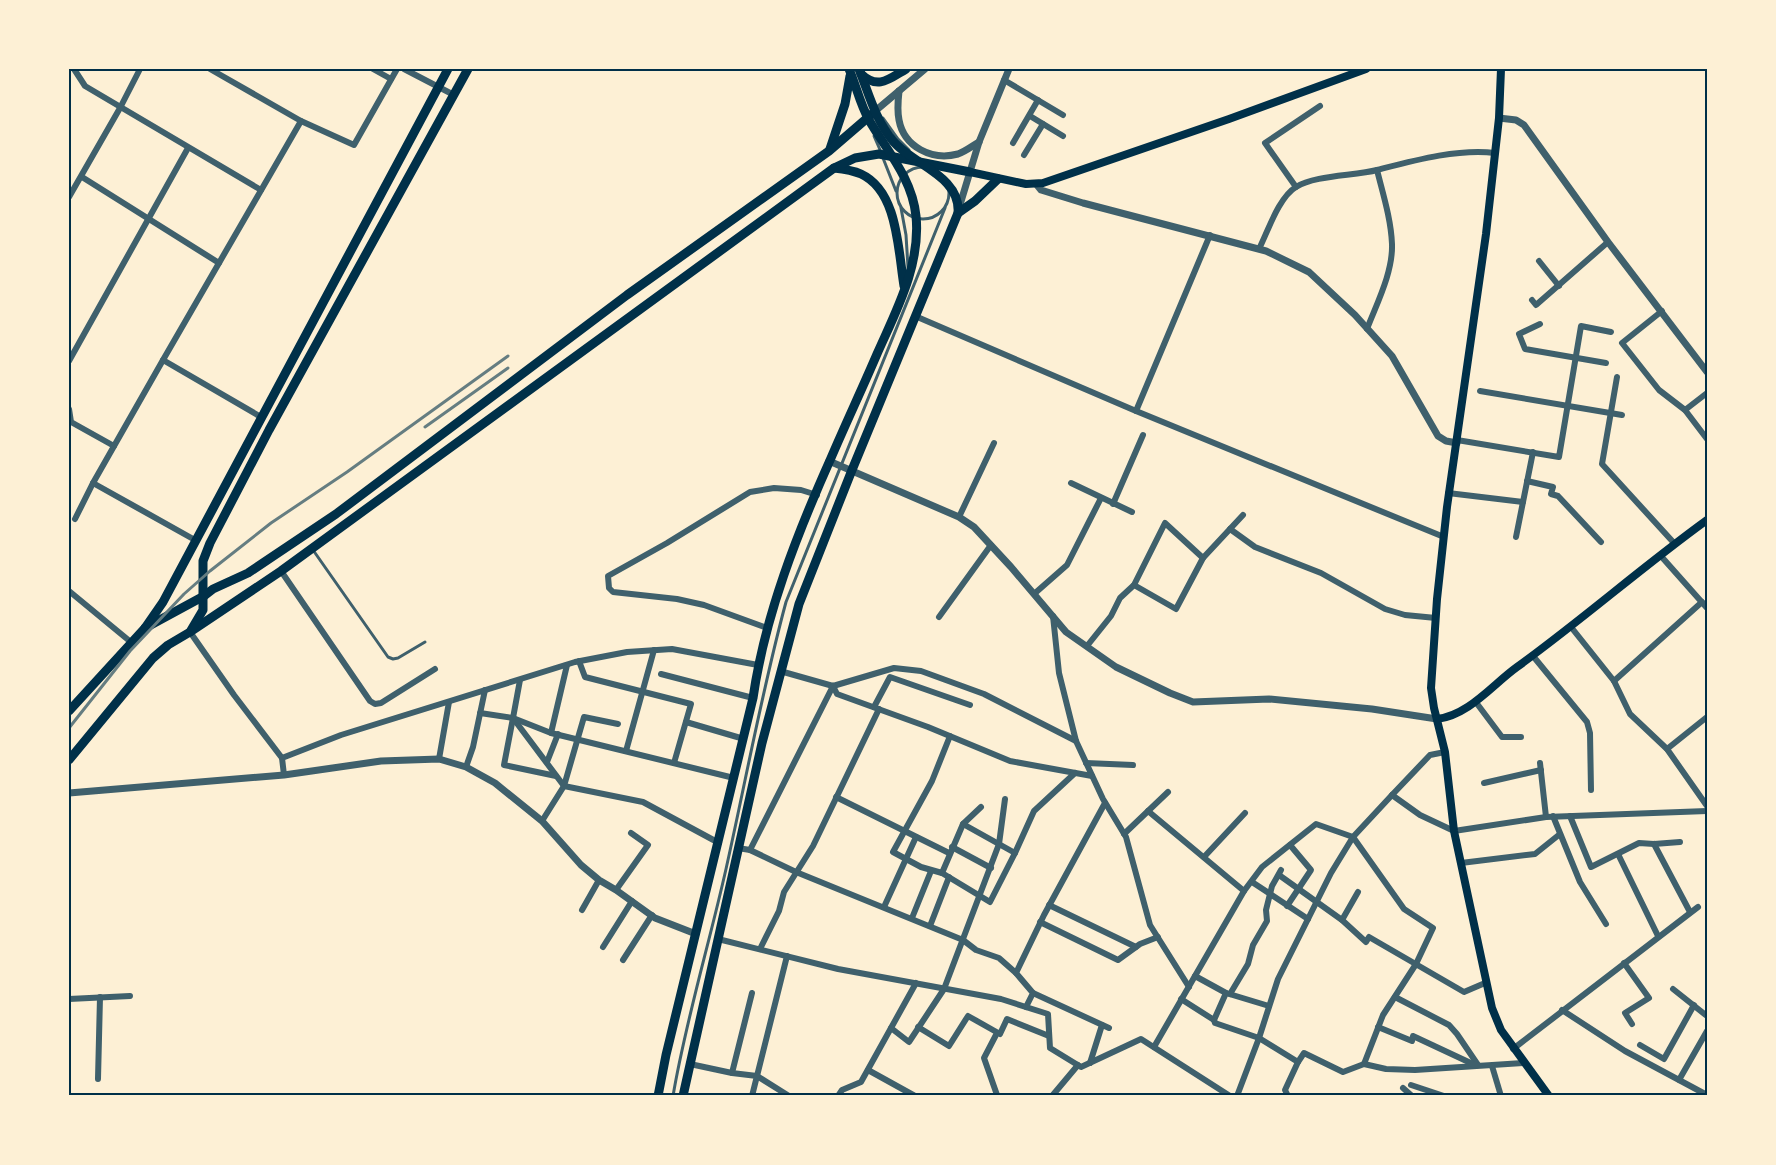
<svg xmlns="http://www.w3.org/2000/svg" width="1776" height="1165" viewBox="0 0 1776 1165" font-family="'DM Sans',sans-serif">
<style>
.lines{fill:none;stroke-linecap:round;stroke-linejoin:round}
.service{stroke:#3f606c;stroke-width:3}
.minor{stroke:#3f606c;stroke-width:6}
.tertiary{stroke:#3f606c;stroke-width:7}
.secondary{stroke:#003049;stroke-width:8}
.primary{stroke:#003049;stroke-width:9}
.rail{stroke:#657d81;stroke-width:3}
.neatline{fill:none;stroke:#003049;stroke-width:2}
</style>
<rect width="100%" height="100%" fill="#fdf0d5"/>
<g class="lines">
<!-- service -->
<g class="service">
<path d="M883 118 898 139 909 150"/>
<path d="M874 136 881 152"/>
<path d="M883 158 896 191"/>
<circle cx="923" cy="193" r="26"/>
<path d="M901 208 906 235 908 267"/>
<path d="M313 550 388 657 393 659 398 658 425 642"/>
<path d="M673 1096C686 1019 709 945 726 869 746 780 762 690 786 602L945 208"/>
</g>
<!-- minor -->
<g class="minor">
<path d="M74 69 85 86 261 190"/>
<path d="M210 69 301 121 354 145 397 69"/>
<path d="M373 69 391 79"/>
<path d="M404 69 454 95"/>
<path d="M1004 80 1063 115"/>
<path d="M1030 116 1063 136"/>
<path d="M1013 143 1038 100"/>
<path d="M1024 155 1043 124"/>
<path d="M82 177 219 263"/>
<path d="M1296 187 1265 143 1320 106"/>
<path d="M69 197 120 108 140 69"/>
<path d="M1259 249C1268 231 1279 197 1296 187 1315 175 1355 176 1377 170 1412 161 1459 148 1495 153"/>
<path d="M1539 261 1559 286"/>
<path d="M1532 300 1536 305 1608 242"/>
<path d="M1662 311 1622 343 1659 390 1685 410 1707 439"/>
<path d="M915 316 1136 411 1444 537"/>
<path d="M1540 324 1519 334 1525 349 1606 363"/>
<path d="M1367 329C1377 303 1393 272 1392 244 1391 219 1383 194 1377 170"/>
<path d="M69 361 188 148"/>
<path d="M1617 377 1602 464 1674 543"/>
<path d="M1480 391 1622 415"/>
<path d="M69 409 71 422 114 446"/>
<path d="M1685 410 1707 393"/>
<path d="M1136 411 1210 235"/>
<path d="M261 417 163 360 301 121"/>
<path d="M1457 440 1559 457 1581 326 1611 332"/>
<path d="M1527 481 1553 487 1551 494 1558 496 1601 542"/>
<path d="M93 483 195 540"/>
<path d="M1071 483 1132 512"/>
<path d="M1448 493 1523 502"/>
<path d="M1113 504 1143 435"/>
<path d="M959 517 994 443"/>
<path d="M75 519 93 483 163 360"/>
<path d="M1230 529 1255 547 1321 573 1385 609 1405 615 1436 618"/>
<path d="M1516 537 1533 452"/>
<path d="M1660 555 1707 608"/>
<path d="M281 571 370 701 375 704 381 703 435 669"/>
<path d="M1134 585 1176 609 1203 558 1243 515"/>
<path d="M69 591 132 643"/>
<path d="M1034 594 1067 565 1101 498"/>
<path d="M1053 616 1059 673 1076 741 1103 799 1126 837 1150 925 1189 987"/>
<path d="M939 617 991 545"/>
<path d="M1571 627 1614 681 1630 714 1667 749 1707 806"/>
<path d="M767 628 704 605 677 599 613 592 609 588 608 576 667 543 750 492 774 488 801 490 817 495"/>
<path d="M190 632 234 695 282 758"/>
<path d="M1087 646 1111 616 1120 598 1134 585 1165 523 1203 558"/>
<path d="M1533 656 1587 722 1590 733 1591 790"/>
<path d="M579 661 585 677 691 704 674 763"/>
<path d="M780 671 833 686 894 668 921 671 984 694 1076 741"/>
<path d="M661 674 753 698"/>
<path d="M520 680 513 718 564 786 643 802 719 843"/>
<path d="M1614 681 1702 602"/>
<path d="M833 686 837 694 928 727 1010 761 1092 776"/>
<path d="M1475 701 1502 737H1521"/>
<path d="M874 707 890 677 970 705"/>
<path d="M480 713 513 718 551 733 734 778"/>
<path d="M513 718 504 765 556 776"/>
<path d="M686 722 744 739"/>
<path d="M551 733 567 665"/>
<path d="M950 736 932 781 893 852 921 867 942 873 990 902 1015 853 1034 811 1075 773"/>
<path d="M1667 749 1707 717"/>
<path d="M626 751 654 650"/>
<path d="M439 759 449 702"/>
<path d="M547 762 558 734"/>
<path d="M1086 763 1133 765"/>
<path d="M1540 763 1546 817"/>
<path d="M466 767 473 747 485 690"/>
<path d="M284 775 282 758 341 735 575 662 627 652 672 649 758 665"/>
<path d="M1484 783 1541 770"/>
<path d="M1392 795 1420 815 1454 831 1546 817 1707 811"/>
<path d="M836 797 949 853"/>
<path d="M1148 811 1244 891"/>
<path d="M1553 816 1580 882 1606 924"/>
<path d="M1570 816 1591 867 1639 843 1654 844 1680 842"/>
<path d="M542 821 564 786 584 717 618 724"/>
<path d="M963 824 1015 853"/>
<path d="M1124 834 1168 792"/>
<path d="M1353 837 1404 909 1433 928 1416 964 1383 1015 1364 1064"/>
<path d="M1654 844 1690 912"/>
<path d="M952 847 991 868"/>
<path d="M738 848 750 850 796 872 963 940 976 950 999 958 1016 973"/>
<path d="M750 850 833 686"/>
<path d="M1618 854 1658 936"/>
<path d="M1204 857 1245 813"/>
<path d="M1461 863 1535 854 1560 834"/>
<path d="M942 873 963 824 981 807"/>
<path d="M1279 875 1342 920 1366 942 1369 937 1464 992 1485 983"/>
<path d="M1252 882 1308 919"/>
<path d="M616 890 648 845 631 833"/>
<path d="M1049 905 1136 947"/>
<path d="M1287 906 1311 870 1290 845"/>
<path d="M884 907 916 837"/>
<path d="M582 910 599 880"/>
<path d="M912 918 931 871"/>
<path d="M1342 920 1358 892"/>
<path d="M1040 922 1118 960 1140 944 1158 937"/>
<path d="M930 926 949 877"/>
<path d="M718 939 838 969 1001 999 1048 1014 1050 1048 1081 1067 1141 1039 1230 1096"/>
<path d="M603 947 632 901"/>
<path d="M760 949 779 911 784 892 813 846 879 709"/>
<path d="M623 960 652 915"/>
<path d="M1624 963 1649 998 1625 1013 1632 1024"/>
<path d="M1195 976 1226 993 1269 1006"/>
<path d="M1673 989 1707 1016"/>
<path d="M752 993 732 1073 757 1076 789 1096"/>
<path d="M1033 993 1109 1028"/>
<path d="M1230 994 1248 964 1253 945 1267 921 1266 910 1272 886 1281 870"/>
<path d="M1395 997 1449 1025 1457 1034 1478 1065"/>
<path d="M69 999 130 996"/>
<path d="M1181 999 1214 1020 1226 993"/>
<path d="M1026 1007 1033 993 1016 973 1044 915 1105 803"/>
<path d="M1562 1010 1625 1051 1707 1095"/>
<path d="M1214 1020 1215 1023 1259 1038 1298 1062 1304 1053 1343 1072 1364 1064 1386 1069 1415 1070 1523 1063"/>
<path d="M918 1027 949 1046 968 1016 1000 1034 1007 1019 1049 1036"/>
<path d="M1378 1027 1412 1041 1413 1036 1475 1065"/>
<path d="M891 1028 909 1042 944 989 999 844 1005 799"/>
<path d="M1640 1045 1664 1059 1694 1005"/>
<path d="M1154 1047 1244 891 1262 867 1316 824 1353 837"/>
<path d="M1513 1049 1698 907"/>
<path d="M1090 1063 1102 1025"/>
<path d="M690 1064 732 1073"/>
<path d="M1492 1066 1501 1096"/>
<path d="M868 1070 915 1096"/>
<path d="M98 1079 100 997"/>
<path d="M1679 1080 1707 1031"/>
<path d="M1411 1085 1444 1096"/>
<path d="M1403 1088 1412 1096"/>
<path d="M997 1095 984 1058 997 1033"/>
<path d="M752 1096 787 956"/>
<path d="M838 1096 842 1090 861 1082 916 983"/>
<path d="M1052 1096 1078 1065"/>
<path d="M1237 1096 1259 1038 1278 979 1331 873 1353 837 1392 795 1430 755 1445 752"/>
<path d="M1288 1096 1285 1090 1298 1062"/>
</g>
<!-- tertiary -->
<g class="tertiary">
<path d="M899 91C898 100 897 110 899 120 904 147 932 161 958 154 966 151 972 146 979 142"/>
<path d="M874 112 925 69"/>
<path d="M1499 118 1516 120 1524 125 1608 242 1707 372"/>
<path d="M1037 185 1041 190 1083 203 1266 251 1309 272 1355 315 1392 356 1438 436 1446 441 1457 443"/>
<path d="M959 208 979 142 1009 69"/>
<path d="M829 461 959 517 974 527 1011 567 1066 632 1116 667 1170 693 1193 702 1269 699 1372 709 1437 719"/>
<path d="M69 793 284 775 381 761 439 759 466 767 495 783 542 821 581 865 599 880 616 890 655 918 696 934"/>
</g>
<!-- secondary -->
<g class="secondary">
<path d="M1501 69 1499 118 1486 234 1447 507 1437 599 1431 688 1434 708 1445 752 1454 831 1492 1008 1501 1030 1549 1096"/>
<path d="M970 172 1026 184 1043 183 1229 119 1366 69"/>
<path d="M1437 719C1469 715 1492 685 1517 667 1582 620 1642 567 1707 520"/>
</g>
<!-- primary -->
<g class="primary">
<path d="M861 74C878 90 889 79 906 69"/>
<path d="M830 149 845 104 850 76"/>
<path d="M834 168C843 169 852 170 861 174 898 191 898 250 904 286"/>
<path d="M958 213 975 201 998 179"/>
<path d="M145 628 204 596 213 589 248 573 336 514 627 295 829 151 872 114"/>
<path d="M190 632 281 571 834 168 855 158 879 154 970 172"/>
<path d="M69 711 145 628 163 602 448 69"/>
<path d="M69 760 153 658 168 645 190 632 203 610V561L210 543 269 430 468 69"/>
<path d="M658 1096 666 1055 753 698C765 615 797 534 831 458 846 423 862 389 877 354 896 311 921 265 916 216 912 178 887 151 869 120 860 104 856 85 849 69"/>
<path d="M683 1096 762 743 799 604 852 470 958 213C961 176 913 165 893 141 875 119 869 94 859 69"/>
</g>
<!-- rail -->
<g class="rail">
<path d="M425 427 508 368"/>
<path d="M69 728 130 651 184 594 210 571 271 523 347 472 508 356"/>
</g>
</g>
<!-- border -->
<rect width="1776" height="1165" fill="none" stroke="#fdf0d5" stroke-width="141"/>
<rect x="70" y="70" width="1636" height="1024" class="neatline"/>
</svg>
